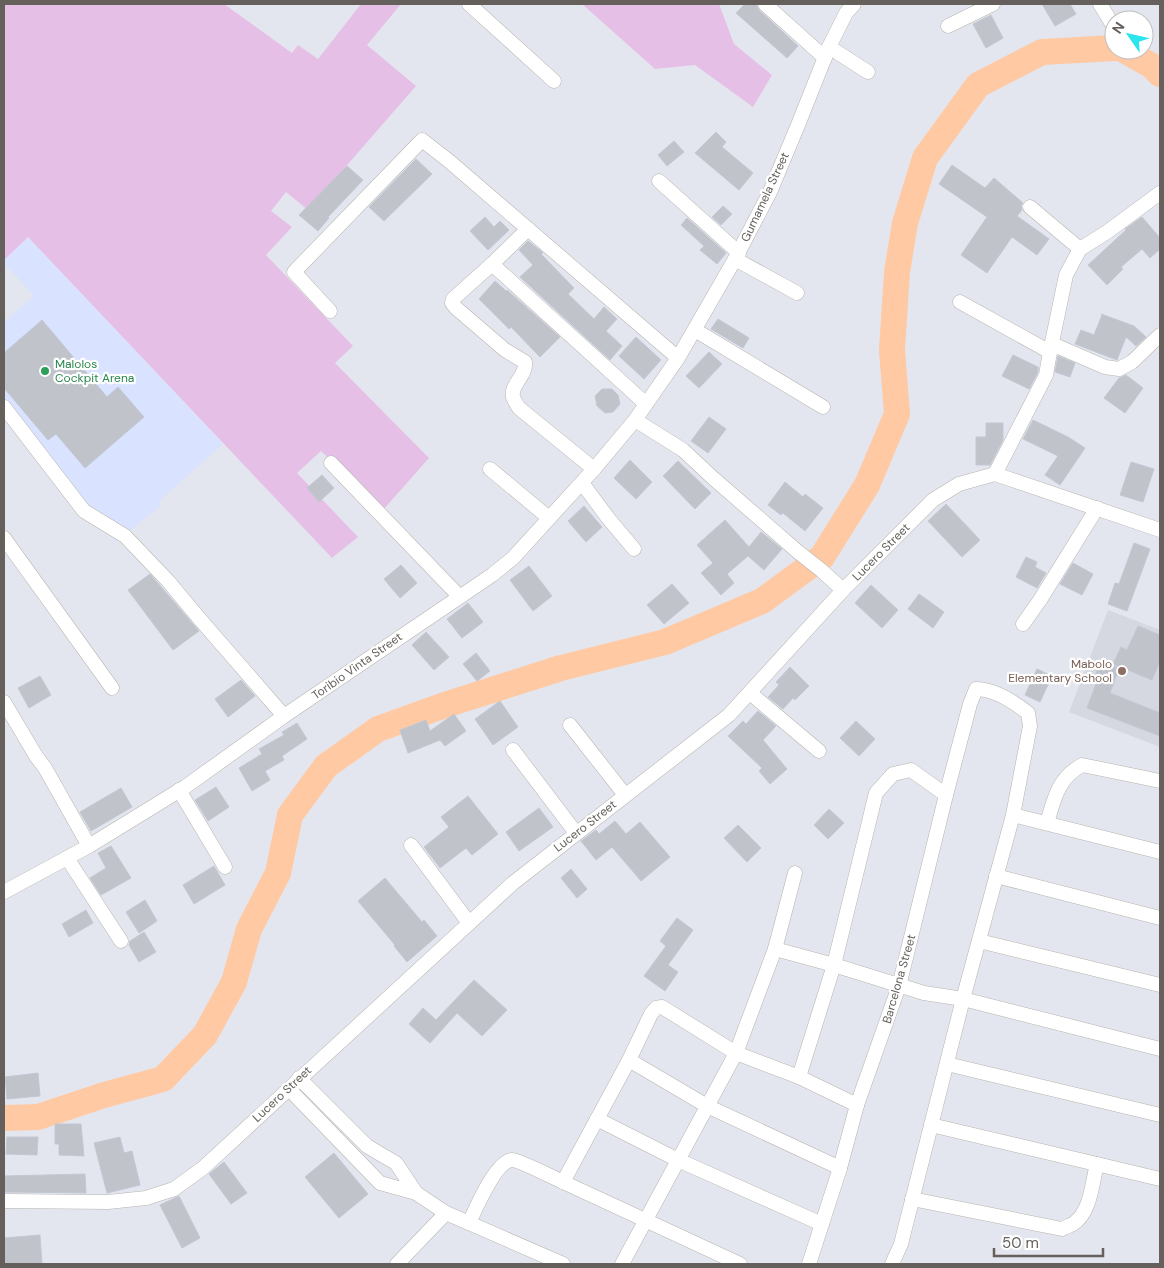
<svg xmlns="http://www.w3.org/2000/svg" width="1164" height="1268" viewBox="0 0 1164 1268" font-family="'DM Sans',sans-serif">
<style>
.commercial{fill:#d9e3ff}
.education{fill:#d5d7e1}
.green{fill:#e6bfe7}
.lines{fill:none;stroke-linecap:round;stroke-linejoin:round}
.river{stroke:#ffc9a3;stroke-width:26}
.building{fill:#c0c3ca;stroke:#c2c8d4}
.minor-casing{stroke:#b7b4af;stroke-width:15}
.minor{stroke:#fff;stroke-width:14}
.leisure-dot{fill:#2e9e5b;stroke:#fff;stroke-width:2}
.education-dot{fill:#8d6e63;stroke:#fff;stroke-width:2}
.labels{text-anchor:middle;stroke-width:4.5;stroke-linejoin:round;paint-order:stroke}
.street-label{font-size:12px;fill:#65605c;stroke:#fff}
.leisure-label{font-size:12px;fill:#27864d;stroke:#fff;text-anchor:start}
.education-label{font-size:12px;fill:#785e54;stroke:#fff;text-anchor:end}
</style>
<rect width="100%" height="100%" fill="#e4e6ef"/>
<!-- commercial -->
<path class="commercial" d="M28 237 223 444 159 501 162 505 116 542 4 408V322L34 296 4 263V260Z"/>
<!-- education -->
<path class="education" d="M1108 610 1160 630V747L1069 712Z"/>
<!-- green -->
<g class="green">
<path d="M4 4H224L292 53 298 45 318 59 361 4H401L367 45 416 86 308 210 286 192 271 211 292 227 266 255 353 346 335 363 429 458 383 510 321 451 297 473 358 537 332 558 28 237 4 260Z"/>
<path d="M582 4H719L734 44 772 75 753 107 695 65 655 69Z"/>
</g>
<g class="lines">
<!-- river -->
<g class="river">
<path d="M1124 50 1152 66 1160 74"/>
<path d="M4 1118 38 1117 104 1095 163 1079 205 1035 234 982 249 929 278 873 290 815 326 766 378 729 445 705 561 668 665 642 762 601 822 557 867 485 897 414 892 350 897 272 905 223 925 158 978 85 1042 52 1114 48"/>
</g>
</g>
<!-- building -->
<g class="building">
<path d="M745 4H756L759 10 798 46 787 58 736 13Z"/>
<path d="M1042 4H1070L1076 14 1055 26Z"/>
<path d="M991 15 1003 38 986 48 973 24Z"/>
<path d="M716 132 726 142 722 147 753 173 739 190 695 153Z"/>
<path d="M674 141 684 152 667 166 658 155Z"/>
<path d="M416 159 432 174 384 221 369 207Z"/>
<path d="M952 165 985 188 994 178 1023 203 1021 206 1022 210 1017 216 1049 239 1037 255 1012 237 987 273 961 255 987 217 939 184Z"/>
<path d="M347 166 363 180 328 217 329 218 318 231 299 215Z"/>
<path d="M723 206 732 214 721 225 712 217Z"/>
<path d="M485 217 494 227 500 221 509 230 488 250 470 231Z"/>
<path d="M1142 217 1160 238V249L1150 258 1142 249 1121 267 1123 269 1107 285 1088 265 1126 230 1125 229Z"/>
<path d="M687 218 726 253 717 264 700 250 704 246 681 225Z"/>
<path d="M528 241 542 252 543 253 541 254 574 288 568 294 594 319 604 307 617 319 606 331 622 346 610 360 520 277 533 265 519 250Z"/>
<path d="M495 281 506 291 507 290 560 337 540 357 511 327 509 329 479 299Z"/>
<path d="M1101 314 1134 326 1146 337 1136 346 1126 337 1117 360 1075 344 1081 330 1094 335 1102 315Z"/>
<path d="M718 319 749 338 743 348 711 329Z"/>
<path d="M42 320 107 397 118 387 144 417 85 468 56 434 48 440 4 388V353Z"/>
<path d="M636 337 661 360 644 379 619 356Z"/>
<path d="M709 352 722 364 699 388 686 376Z"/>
<path d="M1013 355 1038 367V372L1029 389 1002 376Z"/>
<path d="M1058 356 1075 363 1070 377 1055 372Z"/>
<path d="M1126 375 1143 388 1125 413 1104 398 1119 378Z"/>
<path d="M602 389H612L618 395 620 404 613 412 605 413 597 406 595 396Z"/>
<path d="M709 417 726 429 708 453 691 441Z"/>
<path d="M1033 420 1068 437 1085 448 1060 485 1045 475 1058 456 1023 439Z"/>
<path d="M986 423H1003V440L990 465H976V437H986Z"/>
<path d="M630 460 652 482 636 499 614 478Z"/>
<path d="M678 461 711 493 695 509 663 476Z"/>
<path d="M1131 462 1154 469 1143 502 1120 495Z"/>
<path d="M322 475 334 488 319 502 307 488Z"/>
<path d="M785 482 803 497 805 494 823 508 805 531 783 513 781 515 768 505Z"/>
<path d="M946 504 980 540 962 557 928 521Z"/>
<path d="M584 506 602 527 586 542 568 521Z"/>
<path d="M725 520 749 547 761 532 782 549 764 570 748 556 727 574 734 583 721 595 701 573 713 563 697 545Z"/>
<path d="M1134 543 1150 549 1127 611 1108 604 1115 583 1119 584Z"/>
<path d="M1026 557 1037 562 1035 567 1046 573 1037 588 1016 577Z"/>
<path d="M1073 563 1093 574 1082 595 1060 584Z"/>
<path d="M401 565 417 583 400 598 384 579Z"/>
<path d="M529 566 552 596 533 611 510 580Z"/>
<path d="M150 574 199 631 173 650 128 590Z"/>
<path d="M672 584 689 603 664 624 647 605Z"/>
<path d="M871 585 898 610 882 628 855 603Z"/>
<path d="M919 594 944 612 933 628 908 609Z"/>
<path d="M468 603 483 622 462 638 447 619Z"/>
<path d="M1138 626 1160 635V661L1152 680 1113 664 1121 647 1127 650Z"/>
<path d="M426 632 449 657 434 670 412 645Z"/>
<path d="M476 653 490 671 477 681 463 664Z"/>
<path d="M1100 662 1119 668 1110 693 1160 713V736L1087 708 1096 684 1093 683Z"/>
<path d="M790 667 809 686 795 700 793 698 783 709 768 697 779 685 776 682Z"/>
<path d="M1037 669 1052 676 1040 702 1025 695Z"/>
<path d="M40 676 51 695 29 708 18 688Z"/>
<path d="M241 680 255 696 228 717 215 699Z"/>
<path d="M500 701 518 727 493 745 475 719Z"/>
<path d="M758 711 776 726 763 740 787 769 770 784 759 771 762 768 728 736 743 721 746 724Z"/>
<path d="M454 714 466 731 445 746 440 740 408 753 400 730 426 720 430 731Z"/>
<path d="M856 721 875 739 859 756 840 738Z"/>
<path d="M297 723 307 739 282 756 284 760 265 771 270 780 252 791 239 768 262 754 259 749 284 735 282 732Z"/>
<path d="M216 787 229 807 208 821 195 800Z"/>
<path d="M121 788 132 807 91 831 80 812Z"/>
<path d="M468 796 498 834 472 855 466 848 440 868 424 847 449 827 441 817Z"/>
<path d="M539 808 553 827 519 851 506 832Z"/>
<path d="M829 809 844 823 828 839 814 825Z"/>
<path d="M615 821 626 834 640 822 670 857 641 881 612 847 596 860 581 841 596 830 599 834Z"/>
<path d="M738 825 761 848 747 862 724 838Z"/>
<path d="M111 846 131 878 101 895 90 878 106 868 98 853Z"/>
<path d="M214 866 225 885 194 904 183 885Z"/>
<path d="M571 869 587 889 577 898 561 878Z"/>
<path d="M385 878 422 922 424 920 437 936 407 962 394 946 395 945 358 901Z"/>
<path d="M145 900 157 921 139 933 126 912Z"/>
<path d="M86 910 93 923 69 937 62 924Z"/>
<path d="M677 918 693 930 668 965 678 972 665 991 644 976 666 946 660 941Z"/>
<path d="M144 932 156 952 139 962 129 945 130 941Z"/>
<path d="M474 980 507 1010 482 1036 457 1013 430 1043 409 1024 423 1008 436 1020Z"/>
<path d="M38 1073 40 1096 7 1099 5 1077Z"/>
<path d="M55 1124H81L84 1156 59 1155V1144H55Z"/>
<path d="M7 1137H38L37 1155 6 1154Z"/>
<path d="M120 1137 124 1153 132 1151 140 1185 107 1193 94 1143Z"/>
<path d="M334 1153 368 1194 339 1218 305 1177Z"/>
<path d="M224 1162 247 1193 231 1204 209 1174Z"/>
<path d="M85 1174 86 1193 4 1192V1176Z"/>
<path d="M179 1196 200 1238 182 1248 160 1205Z"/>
<path d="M40 1235 42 1264H4V1238Z"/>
</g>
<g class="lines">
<!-- minor casing -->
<g class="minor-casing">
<g id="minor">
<path d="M469 4 554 81"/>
<path d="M765 4 825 58"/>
<path d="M1100 4 1114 27"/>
<path d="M948 26 993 4"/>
<path d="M829 47 868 72"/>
<path d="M659 181 739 253"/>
<path d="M1030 207 1080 249"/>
<path d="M528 229 492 264 453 299 452 303 456 308 505 350 525 362C527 376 510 384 513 397 514 400 517 405 519 408L594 469"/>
<path d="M735 259 797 293"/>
<path d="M492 264 646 404"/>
<path d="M960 302 1050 352"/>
<path d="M330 311 294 272 422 140 449 161 678 358"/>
<path d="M695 330 823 407"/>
<path d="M1052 344 1105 367 1119 369 1132 362 1160 335"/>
<path d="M4 407 84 511 125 536 168 581 198 617 284 716"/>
<path d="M635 420 683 450 713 478 797 551 821 570 843 590"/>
<path d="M331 463 459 596"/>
<path d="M490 469 549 518"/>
<path d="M995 474 1046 375 1050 352 1066 275 1080 249 1107 232 1160 193"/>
<path d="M582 483 608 518 634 549"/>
<path d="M4 538 112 688"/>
<path d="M1023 624 1040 600 1097 508"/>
<path d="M750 693 819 751"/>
<path d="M4 702 36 756 45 768 89 846"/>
<path d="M570 725 625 795"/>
<path d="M513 750 576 833"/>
<path d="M179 790 225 867"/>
<path d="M1013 815 1160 852"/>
<path d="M1047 823C1054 799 1058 778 1082 765L1160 781"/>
<path d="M411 845 469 923"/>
<path d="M67 858 121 941"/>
<path d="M996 876 1160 918"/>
<path d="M4 892 89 846 185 787 284 716 492 575 513 558 594 469 635 420 678 358 735 259 770 192 798 125 829 47 846 13 854 4"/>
<path d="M979 941 1160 985"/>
<path d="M775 949 795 873"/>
<path d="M629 1060 707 1106 840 1168"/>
<path d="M947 1064 1160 1115"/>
<path d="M799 1077 834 965 876 793 893 774 911 770 946 795"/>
<path d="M289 1089 380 1183 416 1193 396 1163 382 1155 367 1146 299 1078"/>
<path d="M597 1119 678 1160 822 1224"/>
<path d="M931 1125 1160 1179"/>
<path d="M563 1182 740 1264"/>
<path d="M416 1193 446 1213 563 1264"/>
<path d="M912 1199 1062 1229C1065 1227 1069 1226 1073 1224 1091 1212 1092 1183 1097 1164"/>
<path d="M4 1201 108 1202 146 1198 174 1189 203 1168 513 883 729 715 843 590 933 500 959 484 995 474 1160 530"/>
<path d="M469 1223C476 1208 496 1161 512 1160 519 1160 554 1178 563 1182L629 1060 651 1014 656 1008 662 1007 736 1053 799 1077 857 1105"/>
<path d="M397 1264 446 1213"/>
<path d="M622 1264 736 1053 775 949 834 965 924 993 963 999 1013 815 1030 726 1028 713C1014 702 995 689 976 689L970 704 946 795 899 986 857 1105 840 1168 809 1264"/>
<path d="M892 1264 901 1244 963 999 1160 1049"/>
</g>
</g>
<!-- minor -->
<use href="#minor" class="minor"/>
</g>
<!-- markers -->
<circle class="leisure-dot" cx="45" cy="371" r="5"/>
<circle class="education-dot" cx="1122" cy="671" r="5"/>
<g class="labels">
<!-- street labels -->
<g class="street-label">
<text transform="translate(765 197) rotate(-65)" y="4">Gumamela Street</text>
<text transform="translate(881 552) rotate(-45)" y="4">Lucero Street</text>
<text transform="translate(357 666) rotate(-35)" y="4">Toribio Vinta Street</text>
<text transform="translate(585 826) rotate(-38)" y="4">Lucero Street</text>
<text transform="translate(899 979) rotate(-74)" y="4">Barcelona Street</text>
<text transform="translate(282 1094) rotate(-43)" y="4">Lucero Street</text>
</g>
<!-- leisure labels -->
<g class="leisure-label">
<text x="55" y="368">Malolos<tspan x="55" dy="14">Cockpit Arena</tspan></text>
</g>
<!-- education labels -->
<g class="education-label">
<text x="1112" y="668">Mabolo<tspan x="1112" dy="14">Elementary School</tspan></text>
</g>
</g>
<!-- border -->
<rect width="1164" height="1268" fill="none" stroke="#65605c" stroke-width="10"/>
<!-- north arrow -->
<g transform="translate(1129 35) rotate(304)"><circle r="24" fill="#ffffff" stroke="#c1bfbe"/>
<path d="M0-4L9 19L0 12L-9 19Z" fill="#2be4ed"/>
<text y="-8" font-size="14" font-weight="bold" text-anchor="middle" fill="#65605c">N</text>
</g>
<!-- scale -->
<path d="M994 1248v8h109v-8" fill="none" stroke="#65605c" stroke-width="2.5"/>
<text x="1002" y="1248" font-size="15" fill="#65605c" stroke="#ffffff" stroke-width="4" paint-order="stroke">50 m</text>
</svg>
